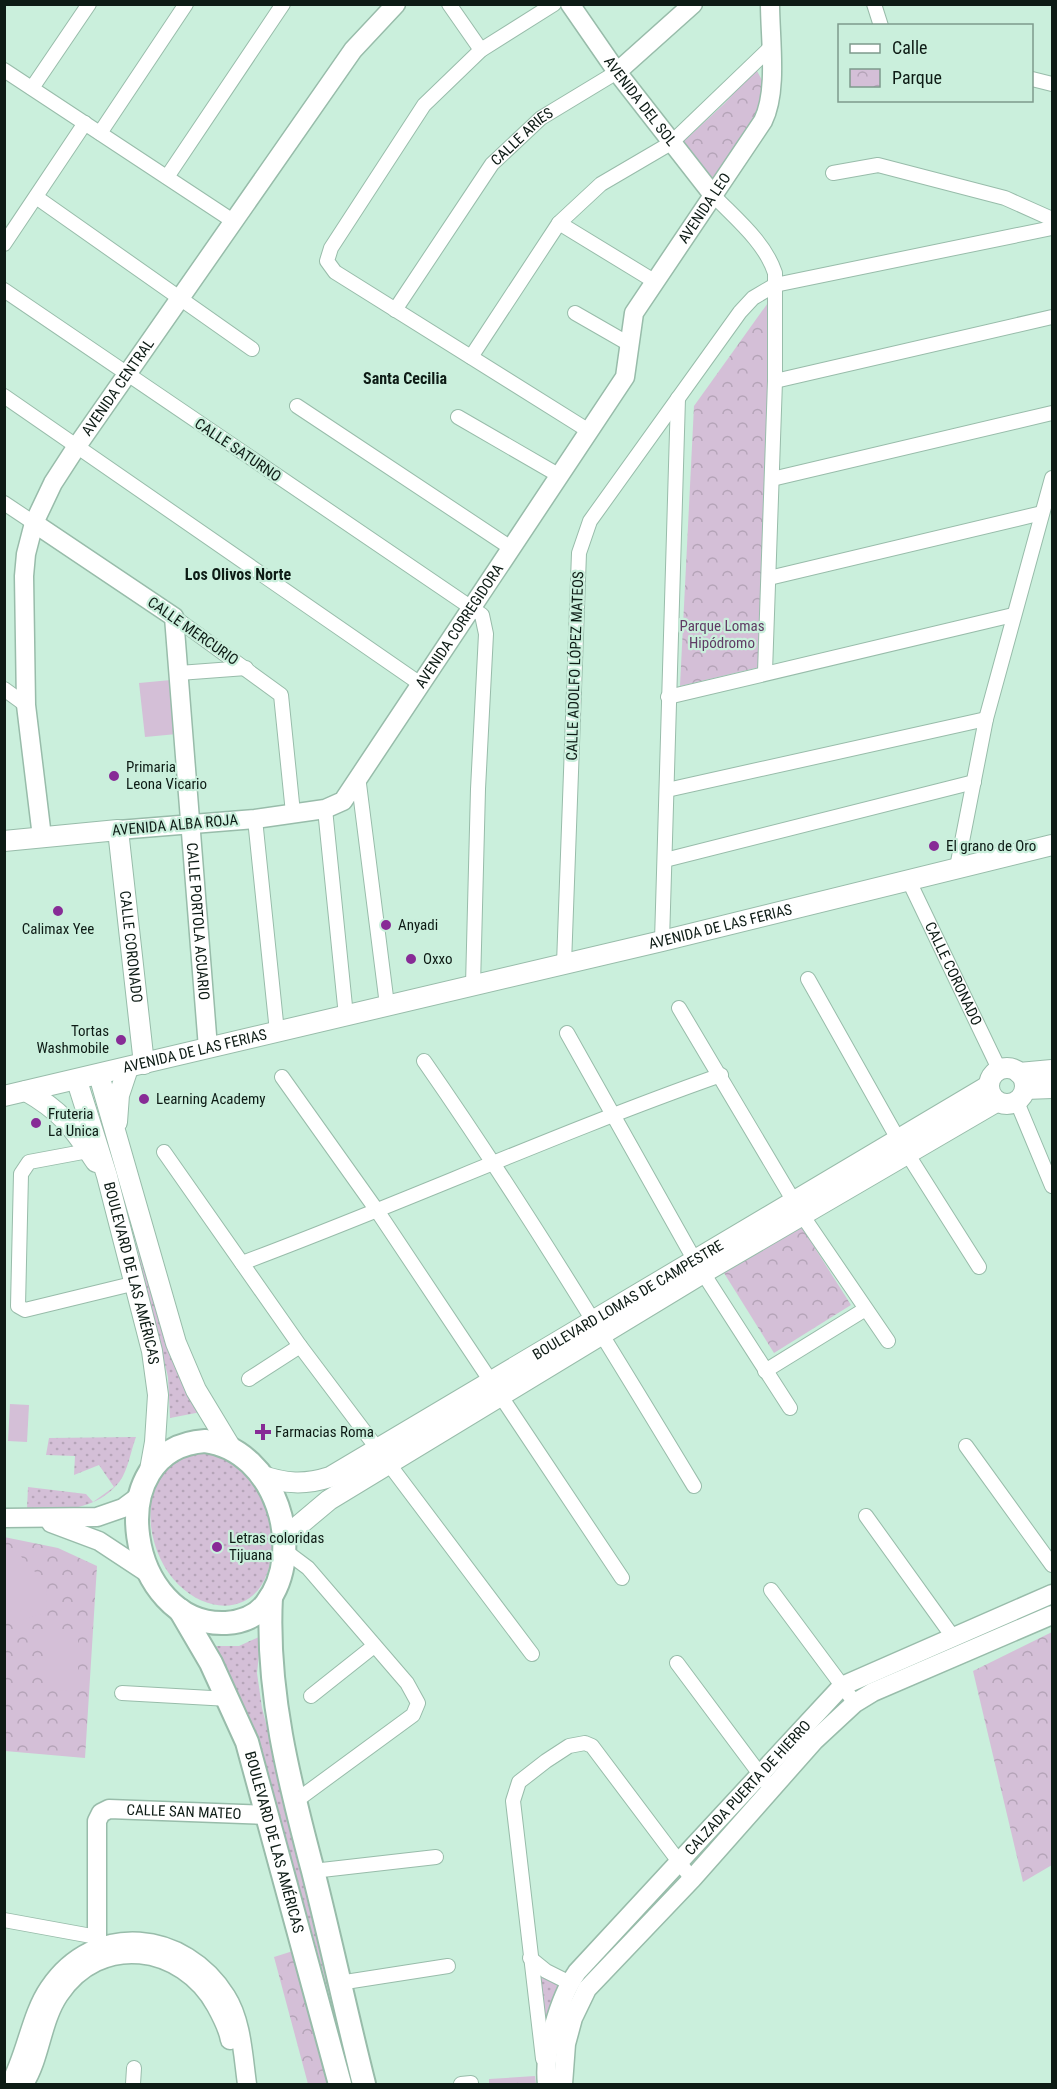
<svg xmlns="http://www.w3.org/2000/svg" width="1057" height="2089" viewBox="0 0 1057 2089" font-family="'Roboto Condensed',sans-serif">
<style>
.grass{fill:url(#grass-dots)}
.park{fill:url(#park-crowns)}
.pitch{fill:#d4bfd7}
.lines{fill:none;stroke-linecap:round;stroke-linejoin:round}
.minor-casing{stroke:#98bcaa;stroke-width:16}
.tertiary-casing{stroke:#98bcaa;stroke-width:21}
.secondary-casing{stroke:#98bcaa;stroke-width:22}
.primary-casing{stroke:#98bcaa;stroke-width:26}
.minor{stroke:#fff;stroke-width:14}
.tertiary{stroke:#fff;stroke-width:18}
.secondary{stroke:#fff;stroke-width:20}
.primary{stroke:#fff;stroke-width:22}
.poi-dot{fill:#872b96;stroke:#caefdc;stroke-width:2}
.labels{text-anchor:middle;stroke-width:4.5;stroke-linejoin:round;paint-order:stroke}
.street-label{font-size:15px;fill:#0d1b15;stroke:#caefdc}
.park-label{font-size:15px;fill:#603c65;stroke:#caefdc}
.poi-label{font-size:15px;fill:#0d1b15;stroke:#caefdc;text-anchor:start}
.neighbourhood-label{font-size:16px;font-weight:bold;fill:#0d1b15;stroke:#caefdc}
</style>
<defs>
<pattern id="grass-dots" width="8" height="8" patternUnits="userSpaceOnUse" patternTransform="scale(1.5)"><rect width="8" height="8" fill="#d4bfd7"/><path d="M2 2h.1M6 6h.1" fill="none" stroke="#b5a4b8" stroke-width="1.8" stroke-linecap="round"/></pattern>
<pattern id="park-crowns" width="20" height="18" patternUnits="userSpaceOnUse" patternTransform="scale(1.5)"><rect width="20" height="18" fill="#d4bfd7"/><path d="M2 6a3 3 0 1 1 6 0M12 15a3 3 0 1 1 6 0" fill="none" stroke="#b5a4b8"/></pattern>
</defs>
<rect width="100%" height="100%" fill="#caefdc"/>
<!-- grass -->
<g class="grass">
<path d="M121 1181 178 1374 201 1412 170 1418 168 1377Z"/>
<path d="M136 1437C131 1450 128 1470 120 1481 97 1511 62 1511 27 1509L28 1487 86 1494 93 1502 114 1487 99 1465 74 1475 75 1456 46 1455 49 1438Z"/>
<path d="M199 1442C212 1449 241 1461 251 1471 260 1481 272 1521 272 1535 276 1643 162 1617 151 1526 149 1506 152 1487 163 1469 170 1459 188 1450 199 1442Z"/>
<path d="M261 1636 257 1673 262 1708 346 2029 330 1997 256 1734 216 1646H239Z"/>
<path d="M535 1967 560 1982 546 2026Z"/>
</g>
<!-- park -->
<g class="park">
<path d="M756 69 764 84 766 105 713 189 682 143 725 103Z"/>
<path d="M770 300 760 667 680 686 694 406Z"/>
<path d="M801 1226 851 1305 774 1353 724 1273Z"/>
<path d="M4 1537 58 1548 97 1566 85 1758 5 1751Z"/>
<path d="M1052 1632V1865L1023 1882 973 1671Z"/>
<path d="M293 1951 327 2084H308L274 1957Z"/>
<path d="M535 2076 536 2084H489V2079Z"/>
</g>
<!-- pitch -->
<g class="pitch">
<path d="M171 680 177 734 145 737 139 683Z"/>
<path d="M10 1404 29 1405 27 1442 8 1441Z"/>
<path d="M5 1551H16L47 1585 46 1613 5 1624Z"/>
<path d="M44 1630H78V1690L44 1691Z"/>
</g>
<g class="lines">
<!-- minor casing -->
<g class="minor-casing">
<g id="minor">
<path d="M449 4 481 50"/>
<path d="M554 4 481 50 424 105 331 248 327 261 335 272 589 431"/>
<path d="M874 4 881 26"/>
<path d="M4 70 233 221"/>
<path d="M1032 79 1052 84"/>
<path d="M32 88 89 4"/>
<path d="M100 133 186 4"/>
<path d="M833 173 878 165 1005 198 1052 219"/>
<path d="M167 177 283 4"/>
<path d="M713 195C735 218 765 242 775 273V381L765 672"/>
<path d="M36 197 252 349"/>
<path d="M559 223 654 281"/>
<path d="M4 244 85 123"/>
<path d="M4 290 482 615 486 634 478 789 473 985"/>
<path id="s1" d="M395 310 492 164 541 118 617 72"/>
<path d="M575 313 629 344"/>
<path d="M471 357 559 223 601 184 671 143 770 48"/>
<path d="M775 381 1052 317"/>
<path d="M4 396 419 683"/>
<path d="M297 406 511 548"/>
<path d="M458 417 560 476"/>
<path d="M772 479 1052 413"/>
<path d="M4 503 34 523"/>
<path d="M769 578 1042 513"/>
<path d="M174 617 281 695 293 813"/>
<path d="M179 673 246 668"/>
<path d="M4 689 26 705"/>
<path d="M668 697 1013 615"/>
<path d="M358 776 387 1005"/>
<path d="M667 790 986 719"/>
<path d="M325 809 346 1016"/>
<path d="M255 819 277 1032"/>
<path d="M665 860 974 782"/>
<path d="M957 867 986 719 1052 478"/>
<path id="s2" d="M908 879 999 1069"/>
<path d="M662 941 678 398"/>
<path d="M564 964 579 553 590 521 740 312 753 298 775 285 1052 228"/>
<path d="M808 979 898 1139 979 1267"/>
<path d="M679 1008 802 1215 888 1341"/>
<path d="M567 1033 694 1259 790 1408"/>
<path d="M424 1061C520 1199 607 1342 694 1486"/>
<path d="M282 1077 378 1212 622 1578"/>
<path d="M1017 1102 1052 1186"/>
<path d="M88 1151 29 1162 21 1174 18 1306 25 1310 136 1283"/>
<path d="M164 1152 300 1346 532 1654"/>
<path d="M242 1263C403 1203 559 1132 721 1075"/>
<path d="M765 1371 864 1310"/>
<path d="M249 1379 300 1346"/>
<path d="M966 1446 1052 1565"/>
<path d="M866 1516 953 1637"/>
<path d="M284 1550 308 1568 407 1683 418 1703 413 1715 293 1803"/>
<path d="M771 1590 855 1703"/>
<path d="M677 1663 765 1781"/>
<path d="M122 1693 229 1699"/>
<path d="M311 1696 374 1646"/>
<path d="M313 1871 436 1857"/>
<path d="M4 1920 97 1937"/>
<path d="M530 1958 546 1971 570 1983"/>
<path d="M339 1983 448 1966"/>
<path d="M543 2059 513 1801 519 1782 546 1761 569 1746 585 1743 592 1746 692 1879"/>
<path d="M133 2084 134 2068"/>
<path d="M461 2084 471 2083"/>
</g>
</g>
<!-- tertiary casing -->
<g class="tertiary-casing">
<g id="tertiary">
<path id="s3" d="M570 4 617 72 713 195"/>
<path d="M617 72 693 4"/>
<path id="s4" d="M34 523 174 617 208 1048"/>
<path id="s5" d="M118 830 255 819 325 809 343 801 625 377 634 313 763 121C778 91 770 39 770 4"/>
<path id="s6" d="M42 837 26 705 24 576 26 554 34 523 53 483 77 446 353 50 396 4"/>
<path d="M4 1518 97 1517 123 1508 142 1494"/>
<path d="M51 1523 99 1541 149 1574"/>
<path id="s7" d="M97 1959V1821L101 1813 109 1809 268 1815"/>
<path d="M10 2084C26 2055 31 2014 49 1988 95 1920 185 1930 226 1996 242 2021 243 2056 247 2084"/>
<path d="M24 2084C41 2057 41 2022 59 1995 100 1933 182 1945 216 2006 222 2017 228 2028 230 2040"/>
<path id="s8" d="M547 2084C543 2053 559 1998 577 1972L842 1686 1052 1594"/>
<path d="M563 2084 566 2044 573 2018 587 1989 692 1879 814 1741 855 1703 873 1692 1052 1615"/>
</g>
</g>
<!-- secondary casing -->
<g class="secondary-casing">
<g id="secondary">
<path id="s9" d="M4 841 118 830 144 1064"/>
<circle cx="1007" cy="1086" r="18"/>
<path d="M1019 1073 1052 1070"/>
<path d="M99 1075 176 1343 196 1390 231 1448"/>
<path id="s10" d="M77 1081 107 1176 152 1351 158 1395 155 1442 150 1470"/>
<path d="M1025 1089 1052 1088"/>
<path d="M26 1091C63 1112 73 1128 96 1162"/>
<path id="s11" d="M4 1096 662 941 1052 845"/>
<path d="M117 1122 119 1095 128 1068"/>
<path id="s12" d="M260 1475C285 1484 305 1485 330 1477L988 1086"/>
<path d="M285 1537 329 1500 703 1273 996 1102"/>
</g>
</g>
<!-- primary casing -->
<g class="primary-casing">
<g id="primary">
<path d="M205 1441C276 1450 307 1551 266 1604 256 1617 241 1622 226 1623 127 1628 98 1448 205 1441Z"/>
<path d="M271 1597C266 1691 289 1781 313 1871 331 1942 346 2013 364 2084"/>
<path id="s13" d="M180 1610 211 1663 247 1742 340 2084"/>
</g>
</g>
<!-- minor -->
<use href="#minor" class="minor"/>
<!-- tertiary -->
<use href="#tertiary" class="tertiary"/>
<!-- secondary -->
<use href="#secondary" class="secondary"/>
<!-- primary -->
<use href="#primary" class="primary"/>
</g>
<!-- markers -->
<g class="poi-dot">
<circle cx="114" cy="776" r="6"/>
<circle cx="934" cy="846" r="6"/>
<circle cx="58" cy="911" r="6"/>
<circle cx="386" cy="925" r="6"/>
<circle cx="411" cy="959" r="6"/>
<circle cx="121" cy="1040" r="6"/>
<circle cx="144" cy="1099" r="6"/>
<circle cx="36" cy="1123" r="6"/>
<path d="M260 1423h6v6h6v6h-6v6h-6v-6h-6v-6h6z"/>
<circle cx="217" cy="1547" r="6"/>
</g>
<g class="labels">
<!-- street labels -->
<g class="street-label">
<text dy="5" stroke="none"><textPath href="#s3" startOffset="120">AVENIDA DEL SOL</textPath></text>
<text dy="5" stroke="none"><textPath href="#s1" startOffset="216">CALLE ARIES</textPath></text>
<text dy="5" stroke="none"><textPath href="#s5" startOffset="928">AVENIDA LEO</textPath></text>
<text dy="5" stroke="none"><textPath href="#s6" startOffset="476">AVENIDA CENTRAL</textPath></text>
<text transform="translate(238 450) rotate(34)" y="5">CALLE SATURNO</text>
<text dy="5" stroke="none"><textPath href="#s5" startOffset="438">AVENIDA CORREGIDORA</textPath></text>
<text transform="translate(193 631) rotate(35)" y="5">CALLE MERCURIO</text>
<text transform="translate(575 666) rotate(-88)" y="5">CALLE ADOLFO LÓPEZ MATEOS</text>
<text transform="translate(175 825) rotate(-5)" y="5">AVENIDA ALBA ROJA</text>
<text dy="5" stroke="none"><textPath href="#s4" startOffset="474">CALLE PORTOLA ACUARIO</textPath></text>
<text dy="5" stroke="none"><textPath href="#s11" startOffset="736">AVENIDA DE LAS FERIAS</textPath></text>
<text dy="5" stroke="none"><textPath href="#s9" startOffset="232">CALLE CORONADO</textPath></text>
<text dy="5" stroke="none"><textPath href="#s2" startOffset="105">CALLE CORONADO</textPath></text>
<text dy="5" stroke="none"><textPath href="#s11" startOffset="196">AVENIDA DE LAS FERIAS</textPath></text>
<text dy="5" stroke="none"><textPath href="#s10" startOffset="200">BOULEVARD DE LAS AMÉRICAS</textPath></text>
<text dy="5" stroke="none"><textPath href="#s12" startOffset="418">BOULEVARD LOMAS DE CAMPESTRE</textPath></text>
<text dy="5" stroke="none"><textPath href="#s8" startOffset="369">CALZADA PUERTA DE HIERRO</textPath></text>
<text dy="5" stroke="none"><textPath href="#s7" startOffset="231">CALLE SAN MATEO</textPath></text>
<text dy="5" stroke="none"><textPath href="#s13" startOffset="252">BOULEVARD DE LAS AMÉRICAS</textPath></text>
</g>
<!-- park labels -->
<g class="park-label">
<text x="722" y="631">Parque Lomas<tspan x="722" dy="17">Hipódromo</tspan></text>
</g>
<!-- poi labels -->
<g class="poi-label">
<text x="126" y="772">Primaria<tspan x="126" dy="17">Leona Vicario</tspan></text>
<text x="946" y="851">El grano de Oro</text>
<text x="398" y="930">Anyadi</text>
<text x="58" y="934" text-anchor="middle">Calimax Yee</text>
<text x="423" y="964">Oxxo</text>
<text x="109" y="1036" text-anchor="end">Tortas<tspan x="109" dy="17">Washmobile</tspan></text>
<text x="156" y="1104">Learning Academy</text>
<text x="48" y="1119">Fruteria<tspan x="48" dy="17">La Unica</tspan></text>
<text x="275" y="1437">Farmacias Roma</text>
<text x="229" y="1543">Letras coloridas<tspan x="229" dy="17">Tijuana</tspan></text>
</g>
<!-- neighbourhood labels -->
<g class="neighbourhood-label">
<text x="405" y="384">Santa Cecilia</text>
<text x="238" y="580">Los Olivos Norte</text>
</g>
</g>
<!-- border -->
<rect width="1057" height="2089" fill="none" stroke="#0d1b15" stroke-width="12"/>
<!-- legend -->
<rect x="838" y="24" width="195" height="78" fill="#caefdc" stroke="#7e9a8c" stroke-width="1.5"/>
<rect x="850" y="44" width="30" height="9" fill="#ffffff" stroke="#7e9a8c" stroke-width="1.5"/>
<text x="892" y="54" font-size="18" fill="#0d1b15">Calle</text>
<rect x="850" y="69" width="30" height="18" fill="url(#park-crowns)" stroke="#7e9a8c" stroke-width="1.5"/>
<text x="892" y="84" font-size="18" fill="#0d1b15">Parque</text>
</svg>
